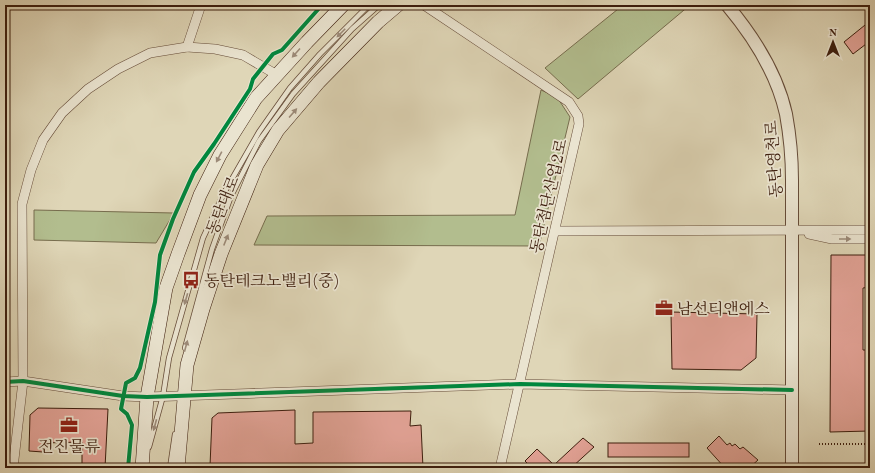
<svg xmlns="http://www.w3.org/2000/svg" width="875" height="473" viewBox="0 0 875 473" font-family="'Old Standard TT','Noto Serif KR',serif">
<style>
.green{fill:#b2bd8e;stroke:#776d4e}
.building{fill:#e3a397;stroke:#3c1d0d}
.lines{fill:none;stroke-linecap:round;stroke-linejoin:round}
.service-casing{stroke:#654b38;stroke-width:6}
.minor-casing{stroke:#654b38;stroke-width:10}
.tertiary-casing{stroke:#654b38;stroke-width:14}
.secondary-casing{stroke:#3c1d0d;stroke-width:14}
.path{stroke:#3c1d0d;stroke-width:2;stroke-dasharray:1 2;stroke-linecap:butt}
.service{stroke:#eae4d0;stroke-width:4.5}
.minor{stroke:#eae4d0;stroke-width:9}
.tertiary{stroke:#eae4d0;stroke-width:12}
.secondary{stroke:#eae4d0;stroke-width:13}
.cycleway-casing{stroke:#eae4d0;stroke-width:6}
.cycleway{stroke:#00873e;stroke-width:4}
.oneway{fill:#9c8a78}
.labels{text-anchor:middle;stroke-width:3.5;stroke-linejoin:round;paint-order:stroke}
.street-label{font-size:16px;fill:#3c1d0d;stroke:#eae4d0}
.poi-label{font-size:16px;fill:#3c1d0d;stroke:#eae4d0;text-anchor:start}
</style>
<rect width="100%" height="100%" fill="#dfd6b7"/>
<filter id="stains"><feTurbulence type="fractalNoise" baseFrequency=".005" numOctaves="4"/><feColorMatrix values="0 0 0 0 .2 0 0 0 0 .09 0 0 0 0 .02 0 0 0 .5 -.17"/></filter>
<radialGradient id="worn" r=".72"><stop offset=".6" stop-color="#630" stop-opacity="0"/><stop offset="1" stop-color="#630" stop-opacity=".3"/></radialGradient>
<!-- green -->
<g class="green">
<path d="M623 5H690L578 99 545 68Z"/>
<path d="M541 90 557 97 570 117 539 246 254 245 267 216 515 215Z"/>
<path d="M34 210 174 213 156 243 34 240Z"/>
</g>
<!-- building -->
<g class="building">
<path d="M870 21V41L853 54 844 42Z"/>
<path d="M831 255H870V287L863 288V350H870V431L830 432Z"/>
<path d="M671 312 757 314 756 358 741 370 672 369Z"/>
<path d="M38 408 108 409 105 468H82V442L43 443V452L29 451 30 415Z"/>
<path d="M295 410V444L313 443V412L411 411 410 426 421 425 423 468 210 466 212 418 218 413Z"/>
<path d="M719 436 727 445 730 443 732 446 735 444 740 449 743 447 758 460 749 468H725L707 448Z"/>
<path d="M583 438 594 447 571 468H532L525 461 537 449 554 465Z"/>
<rect x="608" y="443" width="81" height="14"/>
</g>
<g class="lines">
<!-- service casing -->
<g class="service-casing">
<g id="service">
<path d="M185 348 212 249 231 196 259 141 293 94 352 29 379 5"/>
<path d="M149 447 163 396 169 358 203 238 224 193 259 132 290 88 320 54 369 5"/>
<path d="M170 468 175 434"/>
</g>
</g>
<!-- minor casing -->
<g class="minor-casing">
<g id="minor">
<path d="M201 5 187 47 215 49 243 55 277 75"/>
<path d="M424 5 569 102 578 116 579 124 500 468"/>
<path d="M555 231 870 230"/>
<path d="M809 234 832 239H870"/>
<path d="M5 382 23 381 123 396 147 397 520 384 792 390"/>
<path d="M13 468 23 381 22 204 31 170 43 140 62 113 88 89 118 69 150 53 187 47"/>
</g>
</g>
<!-- tertiary casing -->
<g class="tertiary-casing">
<path id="tertiary" d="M727 5C753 36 777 73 786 114 790 136 792 158 792 180V468"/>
</g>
<!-- secondary casing -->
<g class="secondary-casing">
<g id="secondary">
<path d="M142 468 147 397 166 288 178 254 200 195 220 155 256 98 307 42 343 5"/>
<path d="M178 468 187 365 203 309 221 254 257 165 278 130 319 82 378 22 398 5"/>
</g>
</g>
<!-- path -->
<path class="path" d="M819 444H870"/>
<!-- service -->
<use href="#service" class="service"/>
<!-- minor -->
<use href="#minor" class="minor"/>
<!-- tertiary -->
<use href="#tertiary" class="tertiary"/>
<!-- secondary -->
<use href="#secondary" class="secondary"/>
<!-- cycleway casing -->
<g class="cycleway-casing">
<g id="cycleway">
<path d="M5 382 23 381 123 396 147 397 520 384 792 390"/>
<path d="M128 468 132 425 127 414 121 409 126 383 135 378 140 368 155 302 160 255 173 219 194 172 214 144 250 89 253 79 273 54 282 50 322 5"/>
</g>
</g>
<!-- cycleway -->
<use href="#cycleway" class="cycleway"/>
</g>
<!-- one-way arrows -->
<defs><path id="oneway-solid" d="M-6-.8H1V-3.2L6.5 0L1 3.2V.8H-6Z"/></defs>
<g class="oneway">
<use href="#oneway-solid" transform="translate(341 33) rotate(135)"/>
<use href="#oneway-solid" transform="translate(296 53) rotate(132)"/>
<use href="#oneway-solid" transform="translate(293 113) rotate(-49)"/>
<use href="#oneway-solid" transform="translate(219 157) rotate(118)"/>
<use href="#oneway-solid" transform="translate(845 239)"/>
<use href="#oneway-solid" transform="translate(226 240) rotate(-68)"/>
<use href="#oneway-solid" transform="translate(186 299) rotate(106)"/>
<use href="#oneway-solid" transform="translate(186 346) rotate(-75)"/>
<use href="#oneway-solid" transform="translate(155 425) rotate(105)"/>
</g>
<!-- icons -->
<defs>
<g id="bus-bare" transform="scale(1.38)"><path d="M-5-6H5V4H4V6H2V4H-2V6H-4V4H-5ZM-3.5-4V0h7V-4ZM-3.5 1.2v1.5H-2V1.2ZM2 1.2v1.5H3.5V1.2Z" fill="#8f2418" stroke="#eae4d0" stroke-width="2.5" paint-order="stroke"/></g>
<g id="office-bare" transform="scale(1.38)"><path d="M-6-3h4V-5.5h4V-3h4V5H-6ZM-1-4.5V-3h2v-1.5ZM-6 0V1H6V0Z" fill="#8f2418" stroke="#eae4d0" stroke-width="2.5" paint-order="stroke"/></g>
</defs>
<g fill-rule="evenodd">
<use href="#bus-bare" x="191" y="280"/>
<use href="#office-bare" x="664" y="308"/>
<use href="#office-bare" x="69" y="425"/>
</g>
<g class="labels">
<!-- street labels -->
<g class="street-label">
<text transform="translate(773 159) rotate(-94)" y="6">동탄영천로</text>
<text transform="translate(548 196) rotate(-77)" y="6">동탄첨단산업2로</text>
<text transform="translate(222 205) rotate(-68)" y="6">동탄대로</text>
</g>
<!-- poi labels -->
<g class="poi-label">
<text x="204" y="286">동탄테크노밸리(중)</text>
<text x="677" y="314">남선티앤에스</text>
<text x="69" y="452" text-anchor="middle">전진물류</text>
</g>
</g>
<!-- margin -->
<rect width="875" height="473" fill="none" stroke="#dfd6b7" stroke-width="20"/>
<rect x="6" y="6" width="863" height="461" fill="none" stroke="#3c1d0d" stroke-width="2"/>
<rect x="10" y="10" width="855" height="453" fill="none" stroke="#3c1d0d"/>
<!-- north arrow -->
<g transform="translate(833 42)" stroke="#eae4d0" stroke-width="3" paint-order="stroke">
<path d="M0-3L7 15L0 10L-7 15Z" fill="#3c1d0d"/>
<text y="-6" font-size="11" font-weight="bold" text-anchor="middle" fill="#3c1d0d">N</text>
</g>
<rect width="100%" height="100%" filter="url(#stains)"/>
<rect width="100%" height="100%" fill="url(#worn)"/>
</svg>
